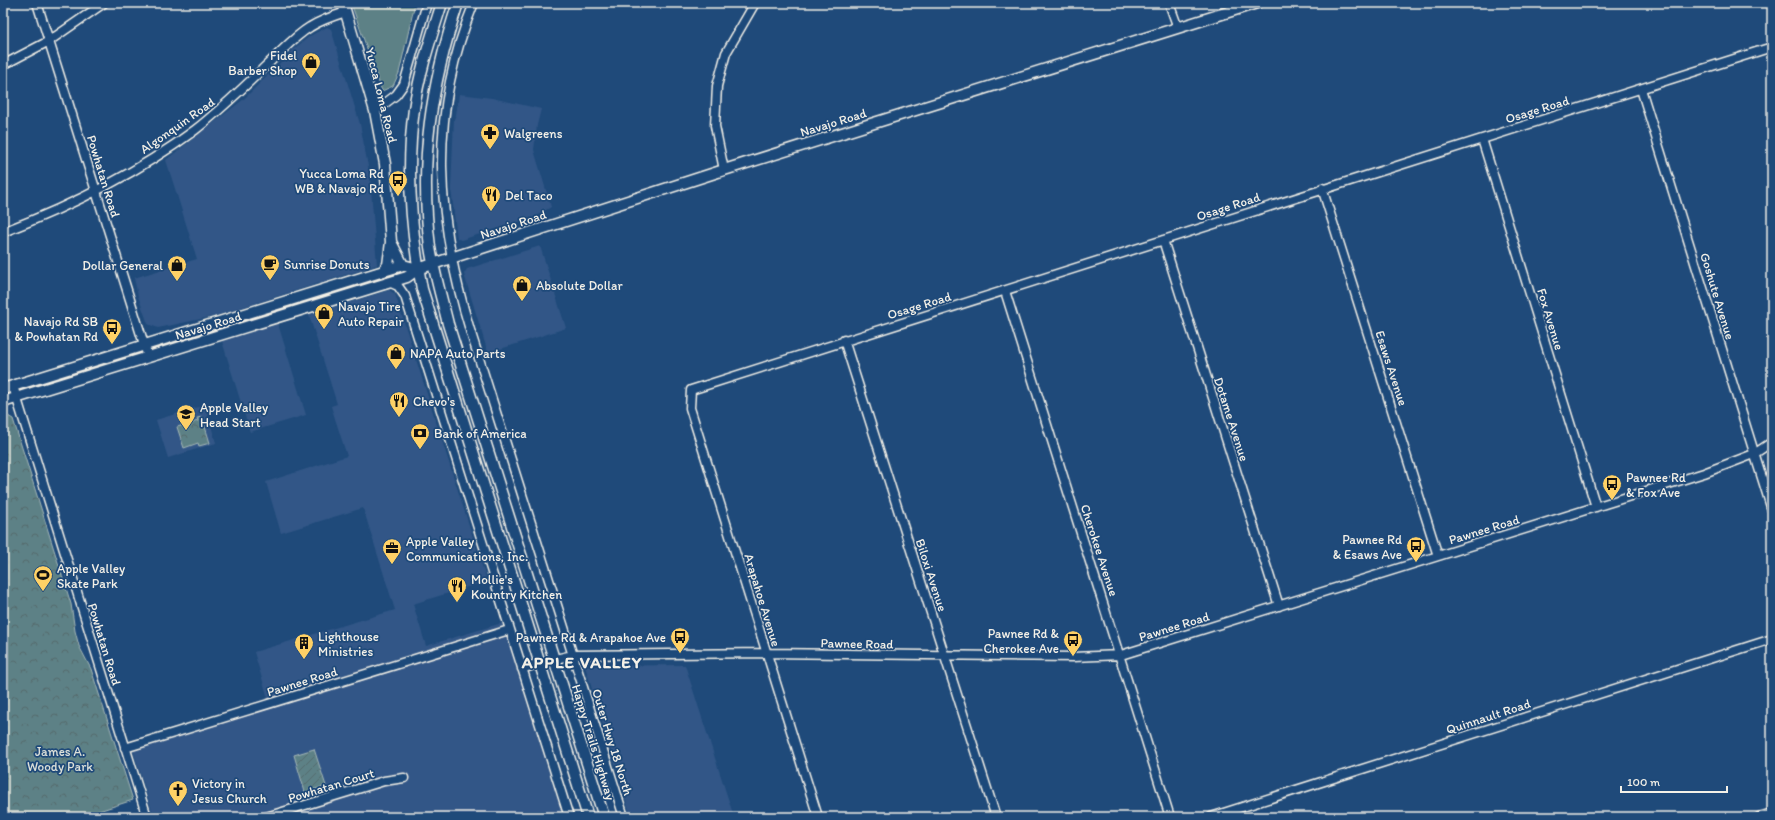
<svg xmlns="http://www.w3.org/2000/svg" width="1775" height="820" viewBox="0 0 1775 820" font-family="Itim,sans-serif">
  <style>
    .built { fill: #325787 }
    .grass { fill: #5d8186; stroke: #a8b9b7 }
    .park { fill: url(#park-crowns); stroke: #a8b9b7 }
    .garden { fill: url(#garden-furrows); stroke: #a8b9b7 }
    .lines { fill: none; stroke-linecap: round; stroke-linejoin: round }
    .minor-casing { stroke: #f4f1e8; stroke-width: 11 }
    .major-casing { stroke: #f4f1e8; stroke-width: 13 }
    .minor { stroke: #1f4a7a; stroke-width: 8 }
    .major { stroke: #1f4a7a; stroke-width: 10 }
    .labels { text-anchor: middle; stroke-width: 3.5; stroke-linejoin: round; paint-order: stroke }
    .poi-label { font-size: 13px; fill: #f4f1e8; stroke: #1f4a7a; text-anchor: start }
    .street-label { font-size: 13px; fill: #f4f1e8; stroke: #1f4a7a }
    .park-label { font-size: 13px; fill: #dde0d9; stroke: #1f4a7a }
    .district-label { font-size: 17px; font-weight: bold; letter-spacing: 1px; fill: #f4f1e8; stroke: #1f4a7a }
  </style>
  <defs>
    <pattern id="park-crowns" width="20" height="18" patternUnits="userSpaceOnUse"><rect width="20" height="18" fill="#5d8186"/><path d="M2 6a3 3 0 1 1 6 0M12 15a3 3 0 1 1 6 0" fill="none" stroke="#556a6c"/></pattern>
    <pattern id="garden-furrows" width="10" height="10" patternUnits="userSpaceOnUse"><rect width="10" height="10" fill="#5d8186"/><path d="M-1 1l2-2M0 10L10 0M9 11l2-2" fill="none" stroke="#556a6c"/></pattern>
  </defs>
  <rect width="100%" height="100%" fill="#1f4a7a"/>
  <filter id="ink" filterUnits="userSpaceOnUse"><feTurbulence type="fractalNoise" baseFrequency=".025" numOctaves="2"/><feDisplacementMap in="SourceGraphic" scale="8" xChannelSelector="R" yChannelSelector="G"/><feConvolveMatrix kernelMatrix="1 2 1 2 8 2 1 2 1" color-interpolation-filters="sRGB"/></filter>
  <g filter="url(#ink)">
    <path class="built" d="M 327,27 L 331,29 L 360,124 L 370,177 L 377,265 L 215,316 L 158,328 L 148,324 L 138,296 L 134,278 L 197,259 L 166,160 L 244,99 L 295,48 L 310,36 Z
      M 459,94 L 492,98 L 541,109 L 537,125 L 534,150 L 551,207 L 534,217 L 461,240 L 457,238 L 451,188 L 454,119 L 456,115 Z
      M 540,246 L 566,328 L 488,353 L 464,274 L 467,269 Z
      M 389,290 L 395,294 L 487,581 L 413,604 L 426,646 L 502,623 L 563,817 L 154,817 L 133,750 L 271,708 L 254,652 L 395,610 L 363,508 L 281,533 L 266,482 L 347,456 L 331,406 L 337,404 L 309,315 Z
      M 278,324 L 306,415 L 250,432 L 222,341 Z
      M 205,405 L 216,443 L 168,458 L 156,420 Z
      M 685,665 L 734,817 L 631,817 L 585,666 Z"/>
    <path class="grass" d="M 351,3 L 415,3 L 399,73 L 393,86 L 382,91 Z"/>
    <path class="park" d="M 3,413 L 13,419 L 71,604 L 75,631 L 79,646 L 91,669 L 133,800 L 80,817 L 3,817 Z
      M 202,417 L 210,443 L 199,446 L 198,443 L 184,448 L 177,427 L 198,421 L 197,418 Z"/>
    <path class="garden" d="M 314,749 L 326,786 L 305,792 L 294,755 Z"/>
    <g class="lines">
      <g class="minor-casing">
        <path id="minor" d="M 37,3 L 148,357
          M 474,3 C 428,114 436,218 470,330 L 624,817
          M 1169,3 L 1178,28
          M 3,65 L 49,41 L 104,3
          M 1641,89 L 1772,510
          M 375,111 L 396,95 L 404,84 L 427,3
          M 1482,139 L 1596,507
          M 724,170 L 715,126 L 717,86 L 726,53 L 755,3
          M 1322,188 L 1438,556
          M 3,232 C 71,206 136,174 195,130 C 222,109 246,85 271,61 C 283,50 295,36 310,27 C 321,20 333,16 346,12
          M 1163,240 L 1279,606
          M 389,282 L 398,286 L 405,296 L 569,817
          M 1005,291 L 1170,817
          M 844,340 L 996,817
          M 13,386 L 147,817
          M 555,659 L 573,655 L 768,653 L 1073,657 L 1121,655 L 1704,473 L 1754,454 L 1772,442
          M 522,669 L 539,663
          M 125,748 L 509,630
          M 266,817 L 384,781 L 404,778
          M 818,817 L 690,408 L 691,390 L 1772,47
          M 1211,817 L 1772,639
          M 1759,817 L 1772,813"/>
      </g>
      <g class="major-casing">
        <path id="major" d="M 343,3 L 375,111 L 385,164 L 391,242 L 388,265 L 383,271
          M 442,3 C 431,38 419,73 414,109 C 406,168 411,231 422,289 L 588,817
          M 458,3 C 431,85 419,161 430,247 C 434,273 442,299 448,324 L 604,817
          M 391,242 L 403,265
          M 3,389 L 403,265 L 418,269
          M 3,402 L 407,277 L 418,269 L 451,258 L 724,170 L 1257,3"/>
      </g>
      <use href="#minor" class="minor"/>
      <use href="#major" class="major"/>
    </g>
  </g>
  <defs>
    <g id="shop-pin" transform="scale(1)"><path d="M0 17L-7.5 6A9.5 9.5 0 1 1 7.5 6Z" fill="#ffd166" stroke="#1f4a7a"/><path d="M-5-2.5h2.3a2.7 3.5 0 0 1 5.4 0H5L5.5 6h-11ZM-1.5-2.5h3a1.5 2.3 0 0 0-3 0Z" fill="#111"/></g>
    <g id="pharmacy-pin" transform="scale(1)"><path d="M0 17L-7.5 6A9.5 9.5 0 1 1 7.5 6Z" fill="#ffd166" stroke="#1f4a7a"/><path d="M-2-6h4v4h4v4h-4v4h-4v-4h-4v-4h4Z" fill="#111"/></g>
    <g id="bus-pin" transform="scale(1)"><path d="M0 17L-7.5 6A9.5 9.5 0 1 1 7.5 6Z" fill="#ffd166" stroke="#1f4a7a"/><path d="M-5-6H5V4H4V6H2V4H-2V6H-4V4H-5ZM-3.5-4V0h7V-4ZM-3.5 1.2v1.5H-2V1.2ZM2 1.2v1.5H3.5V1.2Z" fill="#111"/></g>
    <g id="restaurant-pin" transform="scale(1)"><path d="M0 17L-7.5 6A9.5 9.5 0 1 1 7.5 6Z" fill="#ffd166" stroke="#1f4a7a"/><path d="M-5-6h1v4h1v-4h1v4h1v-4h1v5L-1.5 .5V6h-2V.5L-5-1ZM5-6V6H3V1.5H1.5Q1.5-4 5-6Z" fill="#111"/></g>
    <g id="cafe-pin" transform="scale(1)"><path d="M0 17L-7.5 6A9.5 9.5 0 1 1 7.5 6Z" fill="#ffd166" stroke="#1f4a7a"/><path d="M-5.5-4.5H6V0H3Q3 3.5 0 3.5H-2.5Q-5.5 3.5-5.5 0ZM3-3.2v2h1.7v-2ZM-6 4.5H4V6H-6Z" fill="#111"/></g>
    <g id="school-pin" transform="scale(1)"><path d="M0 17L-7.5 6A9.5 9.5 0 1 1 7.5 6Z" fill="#ffd166" stroke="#1f4a7a"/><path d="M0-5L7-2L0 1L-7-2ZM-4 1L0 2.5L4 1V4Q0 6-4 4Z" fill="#111"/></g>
    <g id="bank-pin" transform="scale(1)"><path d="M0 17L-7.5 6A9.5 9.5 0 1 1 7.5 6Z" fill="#ffd166" stroke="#1f4a7a"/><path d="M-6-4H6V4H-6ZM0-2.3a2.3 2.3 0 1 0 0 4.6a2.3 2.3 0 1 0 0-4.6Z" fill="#111"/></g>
    <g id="office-pin" transform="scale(1)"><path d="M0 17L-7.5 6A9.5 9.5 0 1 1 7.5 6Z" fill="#ffd166" stroke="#1f4a7a"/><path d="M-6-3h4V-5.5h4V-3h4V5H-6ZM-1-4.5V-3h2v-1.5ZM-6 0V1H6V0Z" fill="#111"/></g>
    <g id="stadium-pin" transform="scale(1)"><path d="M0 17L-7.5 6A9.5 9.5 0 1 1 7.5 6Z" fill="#ffd166" stroke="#1f4a7a"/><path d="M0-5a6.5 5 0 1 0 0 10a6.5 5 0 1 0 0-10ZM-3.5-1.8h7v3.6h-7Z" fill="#111"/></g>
    <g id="building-pin" transform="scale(1)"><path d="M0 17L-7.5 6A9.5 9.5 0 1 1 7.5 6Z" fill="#ffd166" stroke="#1f4a7a"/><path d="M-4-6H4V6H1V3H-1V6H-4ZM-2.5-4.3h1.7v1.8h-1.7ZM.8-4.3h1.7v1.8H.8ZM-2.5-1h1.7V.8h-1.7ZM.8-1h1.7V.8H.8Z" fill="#111"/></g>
    <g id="church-pin" transform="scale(1)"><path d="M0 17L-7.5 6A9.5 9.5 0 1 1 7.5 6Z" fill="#ffd166" stroke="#1f4a7a"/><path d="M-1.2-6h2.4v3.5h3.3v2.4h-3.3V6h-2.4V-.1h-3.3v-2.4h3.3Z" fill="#111"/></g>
  </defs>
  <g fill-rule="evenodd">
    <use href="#shop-pin" x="311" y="62"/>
    <use href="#pharmacy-pin" x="490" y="133"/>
    <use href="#bus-pin" x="398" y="180"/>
    <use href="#restaurant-pin" x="491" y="195"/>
    <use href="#cafe-pin" x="270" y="264"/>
    <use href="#shop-pin" x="177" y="265"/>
    <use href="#shop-pin" x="522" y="285"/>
    <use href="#shop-pin" x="324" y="313"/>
    <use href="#bus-pin" x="112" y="328"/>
    <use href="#shop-pin" x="396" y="353"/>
    <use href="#restaurant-pin" x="399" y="401"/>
    <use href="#school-pin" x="186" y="414"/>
    <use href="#bank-pin" x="420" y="433"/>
    <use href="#bus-pin" x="1612" y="484"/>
    <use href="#bus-pin" x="1416" y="546"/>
    <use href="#office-pin" x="392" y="548"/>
    <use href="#stadium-pin" x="43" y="575"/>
    <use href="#restaurant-pin" x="457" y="586"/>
    <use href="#bus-pin" x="680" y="637"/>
    <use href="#bus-pin" x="1073" y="640"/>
    <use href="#building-pin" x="304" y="643"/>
    <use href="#church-pin" x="178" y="790"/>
  </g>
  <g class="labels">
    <g class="poi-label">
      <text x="297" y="60" text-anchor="end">Fidel<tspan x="297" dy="15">Barber Shop</tspan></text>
      <text x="504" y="138">Walgreens</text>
      <text x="384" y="178" text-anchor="end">Yucca Loma Rd<tspan x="384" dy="15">WB &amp; Navajo Rd</tspan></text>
      <text x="505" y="200">Del Taco</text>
      <text x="284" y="269">Sunrise Donuts</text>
      <text x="163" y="270" text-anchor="end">Dollar General</text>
      <text x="536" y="290">Absolute Dollar</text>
      <text x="338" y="311">Navajo Tire<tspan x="338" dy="15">Auto Repair</tspan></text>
      <text x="98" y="326" text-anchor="end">Navajo Rd SB<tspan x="98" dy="15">&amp; Powhatan Rd</tspan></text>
      <text x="410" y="358">NAPA Auto Parts</text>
      <text x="413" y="406">Chevo's</text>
      <text x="200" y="412">Apple Valley<tspan x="200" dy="15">Head Start</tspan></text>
      <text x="434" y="438">Bank of America</text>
      <text x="1626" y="482">Pawnee Rd<tspan x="1626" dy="15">&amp; Fox Ave</tspan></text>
      <text x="1402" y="544" text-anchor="end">Pawnee Rd<tspan x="1402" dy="15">&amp; Esaws Ave</tspan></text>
      <text x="406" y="546">Apple Valley<tspan x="406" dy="15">Communications, Inc.</tspan></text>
      <text x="57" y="573">Apple Valley<tspan x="57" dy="15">Skate Park</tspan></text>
      <text x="471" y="584">Mollie's<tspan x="471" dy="15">Kountry Kitchen</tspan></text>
      <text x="1059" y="638" text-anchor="end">Pawnee Rd &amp;<tspan x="1059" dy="15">Cherokee Ave</tspan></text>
      <text x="318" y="641">Lighthouse<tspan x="318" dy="15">Ministries</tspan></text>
      <text x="666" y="642" text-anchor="end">Pawnee Rd &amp; Arapahoe Ave</text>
      <text x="192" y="788">Victory in<tspan x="192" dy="15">Jesus Church</tspan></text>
    </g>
    <g class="street-label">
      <text transform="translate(382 95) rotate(76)" y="5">Yucca Loma Road</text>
      <text transform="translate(1537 109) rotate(-17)" y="5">Osage Road</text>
      <text transform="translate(833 122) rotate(-17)" y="5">Navajo Road</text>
      <text transform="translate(177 125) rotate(-35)" y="5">Algonquin Road</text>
      <text transform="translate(104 176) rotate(73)" y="5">Powhatan Road</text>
      <text transform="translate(1228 206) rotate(-18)" y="5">Osage Road</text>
      <text transform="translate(513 224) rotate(-18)" y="5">Navajo Road</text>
      <text transform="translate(1718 296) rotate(73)" y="5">Goshute Avenue</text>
      <text transform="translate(919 305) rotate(-17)" y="5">Osage Road</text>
      <text transform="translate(1551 319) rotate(73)" y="5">Fox Avenue</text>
      <text transform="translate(208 325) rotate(-17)" y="5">Navajo Road</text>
      <text transform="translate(1392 368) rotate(72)" y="5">Esaws Avenue</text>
      <text transform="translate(1232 419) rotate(72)" y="5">Dotame Avenue</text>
      <text transform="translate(1484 529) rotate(-17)" y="5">Pawnee Road</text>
      <text transform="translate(1100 550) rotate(72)" y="5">Cherokee Avenue</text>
      <text transform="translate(932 575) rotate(72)" y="5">Biloxi Avenue</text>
      <text transform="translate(763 600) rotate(73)" y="5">Arapahoe Avenue</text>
      <text transform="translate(1174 626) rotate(-17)" y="5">Pawnee Road</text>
      <text transform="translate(857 643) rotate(1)" y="5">Pawnee Road</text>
      <text transform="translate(105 644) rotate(73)" y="5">Powhatan Road</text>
      <text transform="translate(302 681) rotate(-17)" y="5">Pawnee Road</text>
      <text transform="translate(1488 716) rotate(-18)" y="5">Quinnault Road</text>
      <text transform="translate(594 742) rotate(73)" y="5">Happy Trails Highway</text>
      <text transform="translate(613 742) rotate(73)" y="5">Outer Hwy 18 North</text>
      <text transform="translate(331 785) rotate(-17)" y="5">Powhatan Court</text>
    </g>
    <g class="park-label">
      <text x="60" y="756">James A.<tspan x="60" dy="15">Woody Park</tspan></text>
    </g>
    <g class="district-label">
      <text x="582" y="668">APPLE VALLEY</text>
    </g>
  </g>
  <rect width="1775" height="820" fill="none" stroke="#1f4a7a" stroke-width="16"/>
  <rect x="8" y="8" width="1759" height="804" fill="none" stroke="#f4f1e8" stroke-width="1.5" filter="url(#ink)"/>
  <path d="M1621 786v6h106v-6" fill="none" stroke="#f4f1e8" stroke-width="2"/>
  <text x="1627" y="786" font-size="12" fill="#f4f1e8" stroke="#1f4a7a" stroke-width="3" paint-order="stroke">100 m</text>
</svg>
